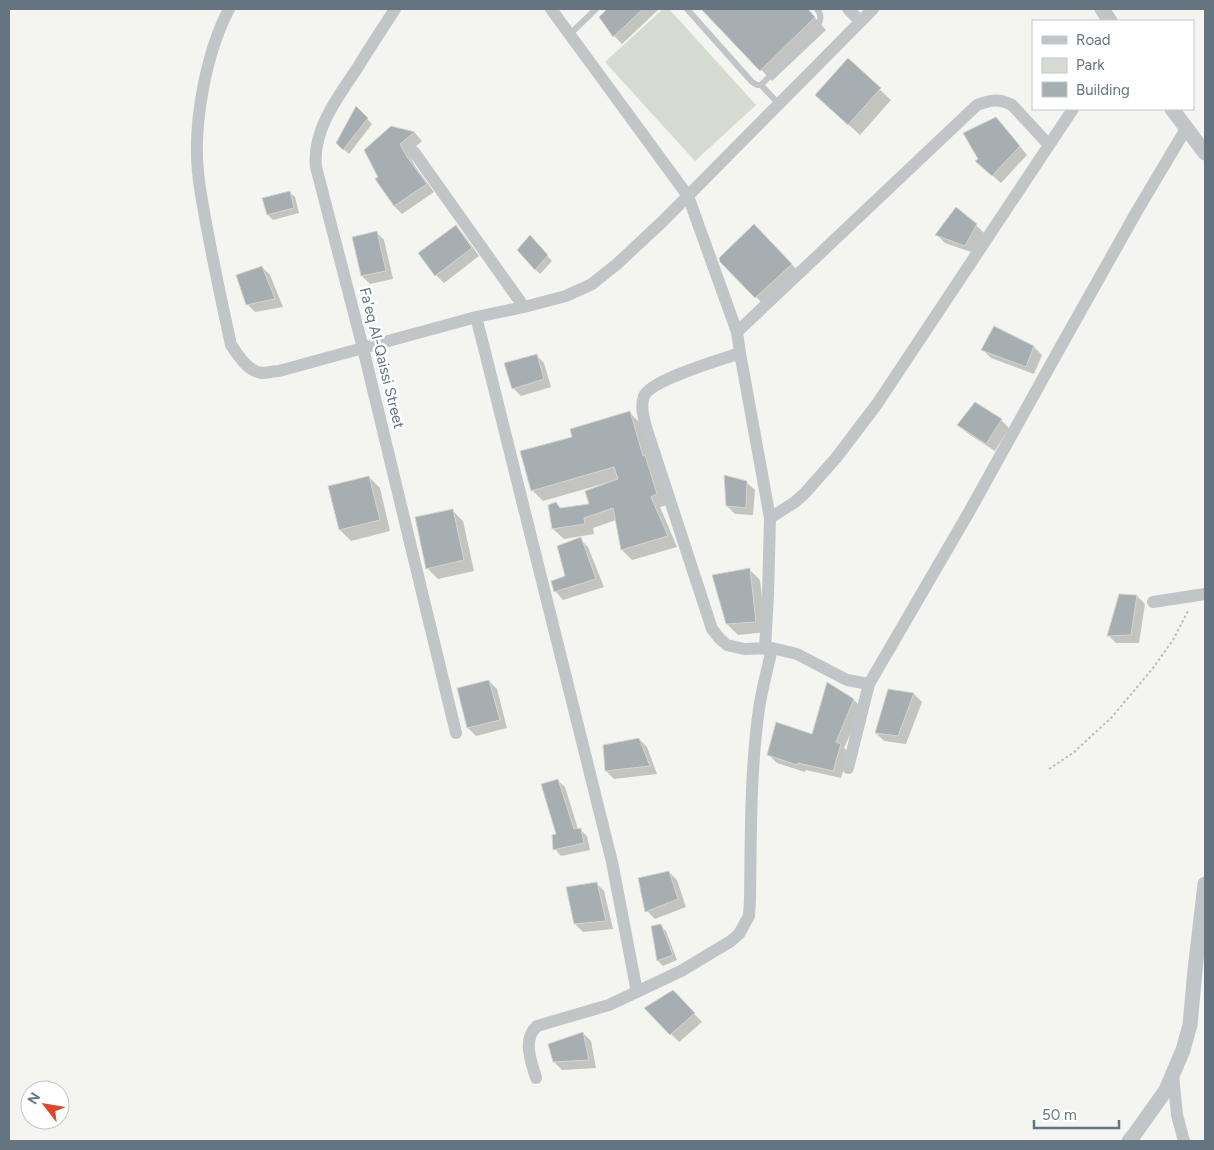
<svg xmlns="http://www.w3.org/2000/svg" width="1214" height="1150" viewBox="0 0 1214 1150" font-family="Figtree,sans-serif">
  <style>
    .green { fill: #d5dbd1 }
    .shadow { fill: #0003 }
    .building { fill: #a6aeb2; stroke: #d5d5d3 }
    .lines { fill: none; stroke-linecap: round; stroke-linejoin: round }
    .path { stroke: #bbbdbf; stroke-width: 2; stroke-dasharray: 2.5 2.5; stroke-linecap: butt }
    .service { stroke: #c2c5c8; stroke-width: 6 }
    .minor { stroke: #c2c5c8; stroke-width: 12 }
    .tertiary { stroke: #c2c5c8; stroke-width: 15 }
    .labels { text-anchor: middle; stroke-width: 5; stroke-linejoin: round; paint-order: stroke }
    .street-label { font-size: 15px; fill: #647580; stroke: #fff }
  </style>
  <rect width="100%" height="100%" fill="#f4f4f0"/>
  <path class="green" d="M 663,9 L 669,9 L 756,105 L 695,161 L 605,62 Z"/>
  <path class="shadow" d="M 609,9 L 657,9 L 658,10 L 622,44 L 614,36 L 601,17 Z
    M 703,9 L 774,9 L 776,11 L 779,9 L 807,9 L 826,30 L 772,81 Z
    M 848,60 L 891,100 L 860,135 L 827,105 Z
    M 357,108 L 372,124 L 349,154 L 337,143 Z
    M 391,127 L 415,133 L 422,141 L 408,153 L 415,166 L 434,192 L 402,214 L 394,206 L 377,180 L 380,177 Z
    M 1004,127 L 1027,155 L 1001,183 L 985,169 L 980,159 Z
    M 289,192 L 295,197 L 299,213 L 273,220 L 268,215 Z
    M 976,225 L 984,233 L 974,253 L 945,243 L 937,235 Z
    M 456,227 L 464,235 L 479,256 L 444,283 L 436,275 Z
    M 376,232 L 384,240 L 393,279 L 370,284 L 362,276 Z
    M 530,237 L 552,261 L 540,274 L 535,269 Z
    M 765,237 L 802,275 L 767,308 L 721,261 Z
    M 262,267 L 270,275 L 283,307 L 255,312 L 247,304 Z
    M 1034,347 L 1042,355 L 1034,374 L 991,358 L 983,350 Z
    M 536,355 L 544,363 L 551,387 L 521,396 L 513,388 Z
    M 976,403 L 1001,420 L 1009,428 L 995,451 L 967,433 L 959,425 Z
    M 630,413 L 640,423 L 667,505 L 660,507 L 677,547 L 632,560 L 622,550 L 616,520 L 593,528 L 594,534 L 564,539 L 553,529 L 556,504 L 562,509 L 591,505 L 606,484 L 606,483 L 543,501 L 532,490 L 574,437 Z
    M 369,477 L 380,488 L 390,531 L 351,541 L 340,530 L 330,487 Z
    M 746,482 L 755,490 L 753,515 L 735,514 L 727,506 Z
    M 452,510 L 463,521 L 474,571 L 438,579 L 427,568 Z
    M 580,539 L 588,547 L 604,587 L 563,600 L 556,592 L 553,582 L 567,576 Z
    M 749,569 L 760,580 L 766,632 L 738,635 L 727,624 Z
    M 1137,596 L 1145,604 L 1139,643 L 1116,643 L 1109,636 Z
    M 489,681 L 497,689 L 507,728 L 476,736 L 468,728 Z
    M 828,684 L 854,700 L 862,708 L 844,748 L 849,753 L 841,778 L 806,770 L 805,772 L 777,763 L 769,755 L 813,736 Z
    M 889,690 L 914,694 L 922,702 L 906,744 L 884,741 L 876,733 Z
    M 639,739 L 647,747 L 657,774 L 614,779 L 606,771 L 604,746 Z
    M 558,781 L 565,787 L 578,829 L 580,829 L 587,836 L 590,850 L 561,856 L 555,849 L 557,835 Z
    M 669,872 L 677,880 L 686,907 L 655,919 L 647,911 Z
    M 596,883 L 604,891 L 613,929 L 583,932 L 575,924 Z
    M 661,926 L 666,931 L 677,960 L 663,966 L 658,961 L 652,927 Z
    M 673,992 L 702,1022 L 679,1042 L 646,1008 Z
    M 583,1033 L 591,1041 L 596,1068 L 562,1070 L 554,1062 Z"/>
  <path class="building" d="M 607,9 L 643,9 L 613,37 L 599,17 Z
    M 701,9 L 808,9 L 815,17 L 760,71 Z
    M 848,58 L 881,88 L 848,125 L 815,95 Z
    M 356,106 L 368,118 L 343,150 L 336,143 Z
    M 996,117 L 1020,146 L 992,176 L 975,161 L 978,159 L 963,133 Z
    M 391,126 L 415,132 L 400,144 L 407,157 L 427,184 L 394,206 L 375,179 L 378,177 L 364,150 Z
    M 290,191 L 294,208 L 267,215 L 262,198 Z
    M 956,207 L 977,224 L 965,246 L 935,235 Z
    M 754,224 L 792,264 L 755,298 L 720,262 L 719,258 Z
    M 456,225 L 472,248 L 435,276 L 418,253 Z
    M 377,231 L 386,271 L 361,276 L 352,237 Z
    M 530,235 L 548,255 L 535,270 L 517,250 Z
    M 262,266 L 275,299 L 246,305 L 236,275 Z
    M 994,326 L 1034,346 L 1026,367 L 981,350 Z
    M 537,354 L 544,379 L 512,389 L 504,363 Z
    M 975,402 L 1002,419 L 986,444 L 957,425 Z
    M 630,411 L 643,456 L 645,455 L 657,494 L 651,497 L 668,536 L 621,550 L 613,508 L 584,518 L 585,524 L 552,529 L 548,505 L 556,502 L 560,508 L 589,504 L 585,491 L 618,479 L 614,467 L 531,491 L 520,451 L 572,437 L 570,429 Z
    M 724,475 L 747,481 L 746,508 L 726,506 Z
    M 369,476 L 380,520 L 339,530 L 328,486 Z
    M 453,509 L 464,560 L 426,569 L 415,517 Z
    M 581,537 L 596,579 L 554,592 L 551,581 L 565,576 L 557,546 Z
    M 750,568 L 756,622 L 726,624 L 712,575 Z
    M 1119,594 L 1137,595 L 1131,635 L 1107,636 Z
    M 489,680 L 500,720 L 467,728 L 457,688 Z
    M 827,682 L 854,699 L 836,742 L 841,744 L 833,771 L 798,763 L 797,765 L 767,755 L 776,722 L 812,734 Z
    M 888,689 L 914,693 L 898,736 L 875,733 Z
    M 639,738 L 650,766 L 605,771 L 603,745 Z
    M 558,779 L 574,829 L 581,828 L 584,843 L 553,850 L 552,835 L 556,834 L 541,784 Z
    M 669,871 L 678,899 L 645,912 L 638,878 Z
    M 597,882 L 606,921 L 574,924 L 566,887 Z
    M 661,924 L 673,955 L 657,961 L 651,926 Z
    M 673,990 L 695,1013 L 670,1035 L 644,1008 Z
    M 583,1032 L 589,1060 L 553,1062 L 548,1044 Z"/>
  <g class="lines">
    <path class="path" d="M 1049,769 L 1073,753 L 1112,717 L 1153,668 L 1173,640 L 1189,609"/>
    <path class="service" d="M 687,9 L 752,82 L 757,85 L 761,85 L 817,27 C 821,20 822,15 817,9
      M 570,34 L 596,9
      M 761,85 L 779,104"/>
    <path class="minor" d="M 229,9 C 206,53 193,123 198,172 C 199,184 201,195 203,206 C 211,253 221,299 231,345 C 239,356 247,371 262,373 C 267,373 274,371 279,371 L 476,317 L 524,307 L 566,296 L 592,284 L 617,264 L 663,221 L 873,9
      M 395,9 C 383,28 370,47 358,67 C 338,97 312,130 316,167 L 363,348 L 456,733
      M 551,9 L 688,196 L 737,332 L 740,353 L 770,518 L 768,595 L 765,649
      M 848,9 L 860,21
      M 414,152 L 524,307
      M 476,317 L 485,352 L 612,862 L 637,992
      M 737,332 L 977,105 C 990,100 999,98 1012,105 L 1049,145
      M 740,353 C 721,360 652,379 644,396 C 640,407 644,419 647,430 L 712,629 L 720,639 L 727,645 L 744,649 L 772,648 L 797,654 L 847,680 L 869,684
      M 770,518 L 795,502 L 805,493 L 836,458 L 877,404 L 1073,109
      M 1153,602 L 1205,594
      M 848,768 L 869,684 L 969,512 L 1056,355 L 1137,211 L 1187,127
      M 1173,1075 L 1177,1115 L 1184,1141
      M 536,1078 C 531,1060 522,1040 537,1026 L 609,1005 L 681,971 L 731,941 L 739,934 L 749,916 L 750,900 C 751,836 750,772 759,709 C 762,688 768,668 772,648"/>
    <path class="tertiary" d="M 1102,9 L 1110,21
      M 1172,109 L 1205,153
      M 1129,1141 L 1134,1135 L 1166,1090 L 1183,1050 L 1190,1025 L 1195,970 L 1205,884"/>
  </g>
  <g class="labels">
    <g class="street-label">
      <text transform="translate(382 358) rotate(76)" y="5">Fa'eq Al-Qaissi Street</text>
    </g>
  </g>
  <rect width="1214" height="1150" fill="none" stroke="#647580" stroke-width="20"/>
  <rect x="1032" y="20" width="162" height="90" fill="#ffffff" stroke="#c1c8cc"/>
  <rect x="1042" y="36" width="25" height="8" fill="#c2c5c8" stroke="#c1c8cc"/>
  <text x="1076" y="45" font-size="15" fill="#647580">Road</text>
  <rect x="1042" y="58" width="25" height="15" fill="#d5dbd1" stroke="#c1c8cc"/>
  <text x="1076" y="70" font-size="15" fill="#647580">Park</text>
  <rect x="1042" y="82" width="25" height="15" fill="#a6aeb2" stroke="#c1c8cc"/>
  <text x="1076" y="95" font-size="15" fill="#647580">Building</text>
  <g transform="translate(45 1105) rotate(301)"><circle r="24" fill="#ffffff" stroke="#c1c8cc"/>
  <path d="M0-4L9 19L0 12L-9 19Z" fill="#dd4827"/>
  <text y="-8" font-size="14" font-weight="bold" text-anchor="middle" fill="#647580">N</text>
  </g>
  <path d="M1034 1120v8h85v-8" fill="none" stroke="#647580" stroke-width="2.5"/>
  <text x="1042" y="1120" font-size="15" fill="#647580" stroke="#ffffff" stroke-width="4" paint-order="stroke">50 m</text>
</svg>
